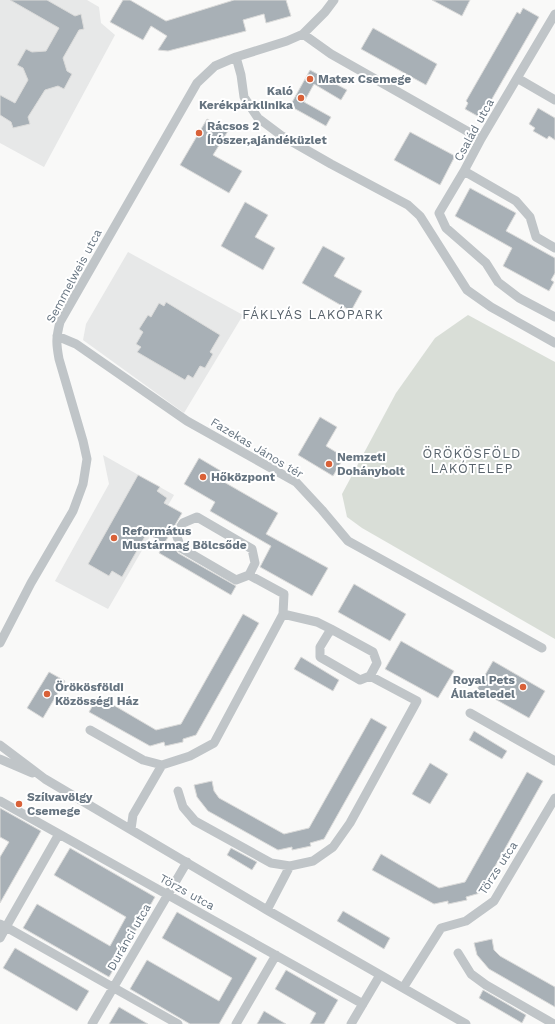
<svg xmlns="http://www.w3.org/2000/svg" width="555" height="1024" viewBox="0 0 555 1024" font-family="'Work Sans',sans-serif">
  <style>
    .built { fill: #e7e8e8 }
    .green { fill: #d9ded7 }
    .building { fill: #a8b0b6; stroke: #dbdbda }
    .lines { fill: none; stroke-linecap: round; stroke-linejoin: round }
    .street { stroke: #c0c5c8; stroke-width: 9 }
    .poi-dot { fill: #d96138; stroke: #fff; stroke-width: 1.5 }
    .labels { text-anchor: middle; stroke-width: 4; stroke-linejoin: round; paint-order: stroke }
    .poi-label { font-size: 12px; font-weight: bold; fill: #667480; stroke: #fff; text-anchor: start }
    .street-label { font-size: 12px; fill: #667480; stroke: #fff }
    .neighbourhood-label { font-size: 13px; letter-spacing: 1px; fill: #58636c; stroke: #fff }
  </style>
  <rect width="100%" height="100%" fill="#f9f9f8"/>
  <path class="built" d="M 0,0 L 87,0 L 99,7 L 101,23 L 115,35 L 44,167 L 0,143 Z
    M 128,252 L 243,315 L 184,413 L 83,340 L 86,324 Z
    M 103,455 L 174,495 L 108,609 L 55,581 L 109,484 Z"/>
  <path class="green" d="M 468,315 L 555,362 L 555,639 L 362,528 L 347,517 L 342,494 L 396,393 L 435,338 Z"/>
  <path class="building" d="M 10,0 L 47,0 L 75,16 L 81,14 L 84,29 L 79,30 L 63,58 L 67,71 L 72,74 L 64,89 L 58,86 L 45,90 L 28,117 L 30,124 L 13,128 L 11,122 L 0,115 L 0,95 L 15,103 L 28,80 L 23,68 L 17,65 L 26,49 L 32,52 L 46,51 L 59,28 Z
    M 123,0 L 130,0 L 166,21 L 234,0 L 286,0 L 291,16 L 266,23 L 264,14 L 243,20 L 246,31 L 168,51 L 158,50 L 167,36 L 151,26 L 143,40 L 110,22 Z
    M 432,0 L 470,0 L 462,16 Z
    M 523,8 L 539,17 L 481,118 L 465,109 L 468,103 L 466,101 L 517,12 L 520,14 Z
    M 373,28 L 437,64 L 426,85 L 361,49 Z
    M 310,70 L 347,90 L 341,100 L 314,84 L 304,102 L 331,117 L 326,126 L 290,106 Z
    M 538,108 L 555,118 L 555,140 L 549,136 L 547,139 L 533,131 L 535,128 L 529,124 Z
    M 207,119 L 228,131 L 213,155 L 242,171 L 229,193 L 180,165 Z
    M 410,132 L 455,156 L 440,185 L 394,160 Z
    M 470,188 L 516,213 L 506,231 L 555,258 L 555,273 L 551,280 L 554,282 L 549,291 L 503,266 L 512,248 L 455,216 Z
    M 245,202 L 268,215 L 255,237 L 275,248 L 263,270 L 221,246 Z
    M 323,246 L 345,258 L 334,276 L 362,291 L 351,311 L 302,283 Z
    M 166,302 L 220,335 L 210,352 L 213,354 L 205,368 L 200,366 L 193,378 L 188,375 L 185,380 L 137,352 L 141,347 L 136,344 L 143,332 L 139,329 L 148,315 L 151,317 L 159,303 L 164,306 Z
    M 320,417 L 337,427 L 326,446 L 344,457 L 333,476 L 298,455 Z
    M 199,458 L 221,471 L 217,478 L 278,513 L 266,534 L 328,568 L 312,596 L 260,567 L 271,546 L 210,511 L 215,502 L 184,484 Z
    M 138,475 L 160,487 L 157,491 L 167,498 L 164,503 L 182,513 L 164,544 L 147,533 L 122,577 L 112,571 L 109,576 L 88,564 Z
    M 164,544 L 176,550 L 178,553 L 236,586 L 231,595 L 159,553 Z
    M 354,584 L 406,614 L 390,641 L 338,612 Z
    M 243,614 L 259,623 L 196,735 L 183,739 L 183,742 L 165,746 L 164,742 L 150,746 L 89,712 L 98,696 L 156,730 L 181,724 Z
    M 401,641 L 454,671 L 438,698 L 385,669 Z
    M 301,657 L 339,680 L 333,691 L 294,669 Z
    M 493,661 L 545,691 L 529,718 L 477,689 Z
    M 49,672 L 65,681 L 43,718 L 27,708 Z
    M 371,718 L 387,727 L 324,839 L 310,843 L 311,846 L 292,850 L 292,847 L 278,850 L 208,811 L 197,797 L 194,785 L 212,781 L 214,791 L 219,798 L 284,834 L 309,828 Z
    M 474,731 L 507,751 L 502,759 L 469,740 Z
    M 430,763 L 448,774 L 430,804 L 412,794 Z
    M 527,772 L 543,781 L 480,893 L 466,897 L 467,900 L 448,904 L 448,901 L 434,904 L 372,870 L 381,854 L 439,888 L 465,882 Z
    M 0,808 L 41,831 L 0,903 L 0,857 L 9,842 L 0,837 Z
    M 70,848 L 155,897 L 109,977 L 23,928 L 37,904 L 110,946 L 126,917 L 54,875 Z
    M 231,848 L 257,862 L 252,870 L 227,855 Z
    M 343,911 L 390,938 L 384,949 L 337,921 Z
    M 177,912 L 257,958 L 219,1024 L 190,1024 L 130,989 L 147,960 L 219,1001 L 232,978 L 162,938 Z
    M 492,939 L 494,950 L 500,956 L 555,987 L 555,1007 L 489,969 L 477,955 L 474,943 Z
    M 15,948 L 89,991 L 77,1011 L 3,968 Z
    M 286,970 L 338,1000 L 324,1024 L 310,1024 L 316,1013 L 275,989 Z
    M 483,990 L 526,1015 L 522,1023 L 479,998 Z
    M 119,1007 L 148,1024 L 109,1024 Z
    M 264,1011 L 286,1024 L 257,1024 Z"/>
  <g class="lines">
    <path class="street" d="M 555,14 L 481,139 L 464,171 L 439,213 L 446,228 L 486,263 L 498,282 L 519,298 L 555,317
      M 303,34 L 331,54 L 481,139
      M 236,57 L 241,75 L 244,97 L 258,118 L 282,136 L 331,164 L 408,205 L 420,216 L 467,290 L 491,307 L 555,343
      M 517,78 L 555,100
      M 464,171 L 516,201 L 530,217 L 536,237 L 555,248
      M 57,336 L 76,344 L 187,421 L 296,482 L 322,510 L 348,541 L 542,648
      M 249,575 L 236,580 L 181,548 L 176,534 L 183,523 L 197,517 L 252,549 L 255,563 L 249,575 L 284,594 L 283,614 L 317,622 L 331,629 L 373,652 L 377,663 L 370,676 L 360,680 L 320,657 L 320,647 L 331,629
      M 0,643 L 31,583 L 73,511 L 83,484 L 87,459 L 83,441 L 59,359 C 56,343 56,338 60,322 L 197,83 L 215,66 L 236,57 L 287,41 L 303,34 L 325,12 L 334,0
      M 470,713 L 555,761
      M 90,730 L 143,760 L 162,765 L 190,756 L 214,743 L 283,614
      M 0,745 L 45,779 L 267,910 L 466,1024
      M 0,759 L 32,773
      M 178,791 L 183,807 L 195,821 L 271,863 L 290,866 L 313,861 L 333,847 L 350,823 L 417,701 L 370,676
      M 0,801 L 363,1004
      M 131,829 L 133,815 L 162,765
      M 59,834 L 6,927 L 178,1024
      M 267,910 L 290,866
      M 0,924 L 6,927 L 0,938
      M 458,953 L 471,974 L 486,985 L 554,1024
      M 403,988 L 441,928 L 466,921 L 494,901 L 555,798
      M 92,1024 L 187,862
      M 236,1024 L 276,955
      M 351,1024 L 380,975"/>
  </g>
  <g class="poi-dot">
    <circle cx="310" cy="79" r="4"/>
    <circle cx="301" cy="98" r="4"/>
    <circle cx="199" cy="133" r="4"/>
    <circle cx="329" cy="464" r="4"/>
    <circle cx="203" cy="477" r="4"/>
    <circle cx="114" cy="538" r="4"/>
    <circle cx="523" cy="687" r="4"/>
    <circle cx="47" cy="694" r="4"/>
    <circle cx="19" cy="804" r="4"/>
  </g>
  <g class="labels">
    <g class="poi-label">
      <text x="318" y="83">Matex Csemege</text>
      <text x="293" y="95" text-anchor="end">Kaló<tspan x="293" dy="14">Kerékpárklinika</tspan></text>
      <text x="207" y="130">Rácsos 2<tspan x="207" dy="14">Írószer,ajándéküzlet</tspan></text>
      <text x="337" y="461">Nemzeti<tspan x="337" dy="14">Dohánybolt</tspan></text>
      <text x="211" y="481">Hőközpont</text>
      <text x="122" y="535">Református<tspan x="122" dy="14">Mustármag Bölcsőde</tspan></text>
      <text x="515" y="684" text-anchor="end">Royal Pets<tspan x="515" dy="14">Állateledel</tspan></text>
      <text x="55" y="691">Örökösföldi<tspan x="55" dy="14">Közösségi Ház</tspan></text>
      <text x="27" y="801">Szílvavölgy<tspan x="27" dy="14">Csemege</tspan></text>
    </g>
    <g class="street-label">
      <text transform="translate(474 130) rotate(-61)" y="4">Család utca</text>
      <text transform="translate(74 276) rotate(-62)" y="4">Semmelweis utca</text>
      <text transform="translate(257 448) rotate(31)" y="4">Fazekas János tér</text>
      <text transform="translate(498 868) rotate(-57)" y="4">Törzs utca</text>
      <text transform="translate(187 892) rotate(29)" y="4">Törzs utca</text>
      <text transform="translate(129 937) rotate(-60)" y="4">Duránci utca</text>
    </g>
    <g class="neighbourhood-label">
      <text x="313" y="319">FÁKLYÁS LAKÓPARK</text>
      <text x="472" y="458">ÖRÖKÖSFÖLD<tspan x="472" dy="15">LAKÓTELEP</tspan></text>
    </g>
  </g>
</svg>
